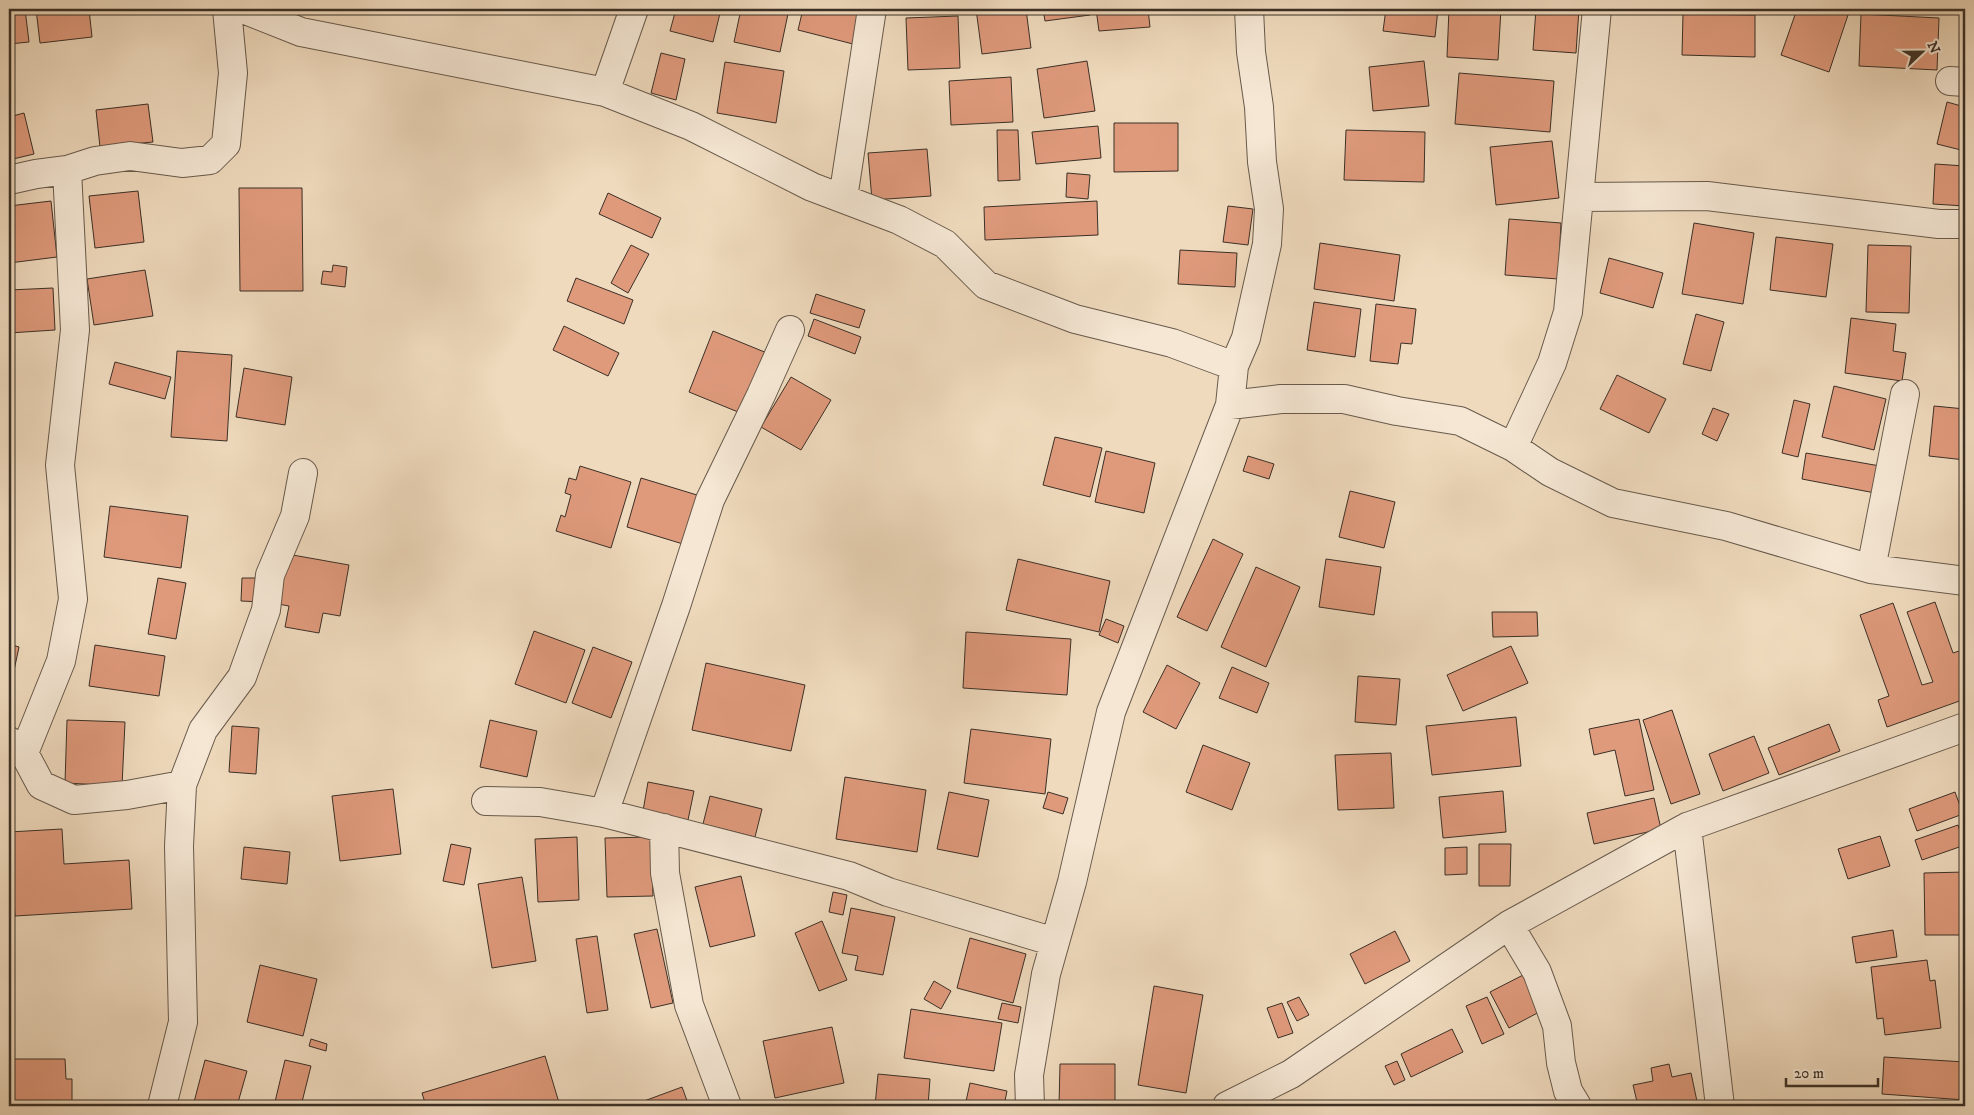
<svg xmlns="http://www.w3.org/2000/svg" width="1974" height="1115" viewBox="0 0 1974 1115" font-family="'IM FELL DW Pica',serif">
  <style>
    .building { fill: #df9a7c; stroke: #3b3027 }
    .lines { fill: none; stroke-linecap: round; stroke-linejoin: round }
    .minor-casing { stroke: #685a4c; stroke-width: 30 }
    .minor { stroke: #f5e7d4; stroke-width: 28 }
  </style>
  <rect width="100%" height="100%" fill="#efdabd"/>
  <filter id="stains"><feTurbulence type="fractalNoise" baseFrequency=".004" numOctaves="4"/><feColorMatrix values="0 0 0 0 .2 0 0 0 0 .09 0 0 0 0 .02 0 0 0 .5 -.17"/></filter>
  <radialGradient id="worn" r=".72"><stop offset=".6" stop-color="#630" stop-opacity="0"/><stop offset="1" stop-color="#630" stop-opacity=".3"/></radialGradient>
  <path class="building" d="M 9,9 L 25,9 L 29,42 L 9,44 Z
    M 36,9 L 89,9 L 92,37 L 40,43 Z
    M 676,9 L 721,9 L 713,42 L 670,31 Z
    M 741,9 L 789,9 L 780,52 L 734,42 Z
    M 803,9 L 861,9 L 853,44 L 798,30 Z
    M 976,9 L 1026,9 L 1031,48 L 982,54 Z
    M 1043,9 L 1089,9 L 1090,15 L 1045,21 Z
    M 1096,9 L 1148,9 L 1150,27 L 1099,31 Z
    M 1386,9 L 1438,9 L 1435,37 L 1383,31 Z
    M 1449,9 L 1501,9 L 1498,60 L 1447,57 Z
    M 1536,9 L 1579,9 L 1576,53 L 1533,50 Z
    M 1797,9 L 1850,9 L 1829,72 L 1781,55 Z
    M 1683,14 L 1755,15 L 1755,57 L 1682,55 Z
    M 1861,14 L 1939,18 L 1937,70 L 1859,66 Z
    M 958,16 L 960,68 L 908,70 L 906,18 Z
    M 661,53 L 685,59 L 676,100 L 651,93 Z
    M 1087,61 L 1095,111 L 1044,118 L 1037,69 Z
    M 1424,61 L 1429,106 L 1373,111 L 1369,67 Z
    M 725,62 L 784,71 L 776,123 L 717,113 Z
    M 1459,73 L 1554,81 L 1550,132 L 1455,124 Z
    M 1011,77 L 1013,122 L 951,125 L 949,81 Z
    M 1947,102 L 1965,107 L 1965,151 L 1937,144 Z
    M 148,104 L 153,142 L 100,147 L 96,110 Z
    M 24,113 L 34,154 L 9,160 L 9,117 Z
    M 1114,123 L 1178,123 L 1178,171 L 1114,172 Z
    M 1098,126 L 1101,158 L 1036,164 L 1032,132 Z
    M 997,130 L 1018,130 L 1020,180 L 998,181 Z
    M 1346,130 L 1425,132 L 1424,182 L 1344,180 Z
    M 1552,141 L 1559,198 L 1496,205 L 1490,147 Z
    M 927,149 L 931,196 L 872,200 L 868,153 Z
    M 1935,164 L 1965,166 L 1965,206 L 1933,204 Z
    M 1067,173 L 1090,175 L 1088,199 L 1066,197 Z
    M 239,188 L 302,188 L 303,291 L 240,291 Z
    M 138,191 L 144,242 L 95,248 L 89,196 Z
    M 608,193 L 661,218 L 652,238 L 599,214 Z
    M 51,201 L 57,257 L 9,263 L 9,206 Z
    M 1097,201 L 1098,235 L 985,240 L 984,207 Z
    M 1228,206 L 1253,209 L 1248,245 L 1223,242 Z
    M 1509,219 L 1561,223 L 1558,279 L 1505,275 Z
    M 1694,223 L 1754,233 L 1743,304 L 1682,294 Z
    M 1776,237 L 1833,244 L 1826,297 L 1770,290 Z
    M 1320,243 L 1400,255 L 1394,301 L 1314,289 Z
    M 631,245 L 649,254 L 628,293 L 611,283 Z
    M 1868,245 L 1911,246 L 1909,313 L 1866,312 Z
    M 1180,250 L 1237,253 L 1235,287 L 1178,284 Z
    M 1609,258 L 1663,273 L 1653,308 L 1600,293 Z
    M 333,265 L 347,267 L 345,287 L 321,284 L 323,271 L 332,272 Z
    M 145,270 L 153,316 L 94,325 L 87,279 Z
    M 576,278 L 633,300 L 624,324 L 567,301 Z
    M 53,288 L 55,330 L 9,333 L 9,290 Z
    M 816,294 L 865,310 L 859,328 L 810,313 Z
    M 1314,302 L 1361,309 L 1355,357 L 1307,350 Z
    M 1376,304 L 1416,309 L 1412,344 L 1401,343 L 1398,364 L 1370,361 Z
    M 1696,314 L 1724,322 L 1711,371 L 1683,364 Z
    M 1851,318 L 1896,324 L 1893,351 L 1906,353 L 1902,381 L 1845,373 Z
    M 814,319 L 861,337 L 855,354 L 808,336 Z
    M 564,326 L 619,353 L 608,376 L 553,350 Z
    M 713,331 L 767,353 L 743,414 L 689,392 Z
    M 177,351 L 232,355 L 227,441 L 171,437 Z
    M 115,362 L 171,377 L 165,399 L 109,384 Z
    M 244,368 L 292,377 L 285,425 L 236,417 Z
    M 1617,375 L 1666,399 L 1649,433 L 1600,409 Z
    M 791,377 L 831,400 L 801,450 L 761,427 Z
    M 1834,386 L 1886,399 L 1874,450 L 1822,437 Z
    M 1794,400 L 1810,404 L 1798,457 L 1782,453 Z
    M 1934,406 L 1965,409 L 1965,460 L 1929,456 Z
    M 1713,408 L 1729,414 L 1717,441 L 1702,434 Z
    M 1055,437 L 1102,448 L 1090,497 L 1043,485 Z
    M 1106,451 L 1155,463 L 1144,513 L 1095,502 Z
    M 1806,453 L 1880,466 L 1875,493 L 1802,479 Z
    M 1248,456 L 1274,464 L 1269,479 L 1243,471 Z
    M 580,466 L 631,482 L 611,548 L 556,531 L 561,515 L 565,517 L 571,495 L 565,493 L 569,478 L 576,480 Z
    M 641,478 L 697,495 L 683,544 L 627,527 Z
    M 1350,491 L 1395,502 L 1384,548 L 1339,537 Z
    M 110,506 L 188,516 L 181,568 L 104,557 Z
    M 1213,539 L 1243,554 L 1207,631 L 1177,617 Z
    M 287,554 L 349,565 L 340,616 L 323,613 L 319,633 L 285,627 L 289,606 L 278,604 Z
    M 1018,559 L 1110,581 L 1099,632 L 1006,610 Z
    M 1326,559 L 1381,567 L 1374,615 L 1319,607 Z
    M 1256,567 L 1300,587 L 1266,667 L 1221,647 Z
    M 158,578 L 186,583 L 176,639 L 148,634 Z
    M 242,578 L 263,578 L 262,602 L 241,601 Z
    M 1935,602 L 1953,653 L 1965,649 L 1965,699 L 1887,727 L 1878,700 L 1889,696 L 1860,615 L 1893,603 L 1922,685 L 1933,682 L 1907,612 Z
    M 1492,612 L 1537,612 L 1538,636 L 1493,637 Z
    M 1106,619 L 1124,626 L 1118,643 L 1099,635 Z
    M 534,631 L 585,650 L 566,703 L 515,684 Z
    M 966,632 L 1071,639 L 1067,695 L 963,688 Z
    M 9,644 L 19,647 L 9,694 Z
    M 95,645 L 165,656 L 159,696 L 89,686 Z
    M 1511,646 L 1528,683 L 1463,711 L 1447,675 Z
    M 593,647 L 632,662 L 611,718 L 572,703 Z
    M 706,663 L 805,685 L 791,751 L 692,730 Z
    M 1167,665 L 1200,683 L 1176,729 L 1143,712 Z
    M 1232,667 L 1269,683 L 1257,713 L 1219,698 Z
    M 1358,676 L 1400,679 L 1396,725 L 1355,722 Z
    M 1672,710 L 1700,794 L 1671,804 L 1643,720 Z
    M 1516,717 L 1521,766 L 1432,775 L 1426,726 Z
    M 1639,719 L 1654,790 L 1625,796 L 1615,750 L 1594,755 L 1589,729 Z
    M 67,720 L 125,722 L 122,786 L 65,783 Z
    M 490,720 L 537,731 L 527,777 L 480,767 Z
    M 1829,724 L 1840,751 L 1779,775 L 1768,748 Z
    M 232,726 L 259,728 L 256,774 L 229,772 Z
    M 971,729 L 1051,739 L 1045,794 L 964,783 Z
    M 1754,736 L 1769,773 L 1723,791 L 1709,754 Z
    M 1203,745 L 1250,763 L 1232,810 L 1186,792 Z
    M 1391,753 L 1394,808 L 1338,810 L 1335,755 Z
    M 845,777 L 926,790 L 917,852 L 836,839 Z
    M 648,782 L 694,791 L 688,820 L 643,811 Z
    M 393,789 L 401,854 L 340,861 L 332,796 Z
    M 1503,791 L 1506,832 L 1443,838 L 1439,797 Z
    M 949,792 L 989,800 L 978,857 L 937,849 Z
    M 1048,792 L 1068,798 L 1063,814 L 1043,808 Z
    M 1955,792 L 1963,814 L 1917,831 L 1909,809 Z
    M 710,796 L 762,809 L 755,837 L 703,824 Z
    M 1654,798 L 1661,829 L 1594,844 L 1587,813 Z
    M 1958,825 L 1965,845 L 1922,860 L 1915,840 Z
    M 62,829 L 64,864 L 129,860 L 132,909 L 15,916 L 9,832 Z
    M 1880,836 L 1890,866 L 1848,879 L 1838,849 Z
    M 577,837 L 579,900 L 538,902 L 535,839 Z
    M 651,837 L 653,896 L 607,897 L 605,838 Z
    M 451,844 L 471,848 L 464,885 L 443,881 Z
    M 1479,844 L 1511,844 L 1510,886 L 1479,886 Z
    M 244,847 L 290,852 L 287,884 L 241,879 Z
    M 1467,847 L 1467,874 L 1445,875 L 1445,848 Z
    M 1965,872 L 1965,935 L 1925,935 L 1924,873 Z
    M 741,876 L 755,936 L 710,947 L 695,887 Z
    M 522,877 L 536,961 L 492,968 L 478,884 Z
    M 833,892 L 847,895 L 843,915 L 829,912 Z
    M 851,908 L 895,917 L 883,975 L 855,970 L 858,956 L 842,953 Z
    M 822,921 L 847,980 L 819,991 L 795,933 Z
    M 657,929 L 673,1003 L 651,1008 L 634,934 Z
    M 1893,930 L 1897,957 L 1856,963 L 1852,937 Z
    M 1395,931 L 1410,961 L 1365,984 L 1350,954 Z
    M 597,936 L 608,1010 L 587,1013 L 576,939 Z
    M 970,938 L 1026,954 L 1013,1003 L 957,988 Z
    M 1927,960 L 1930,981 L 1935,980 L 1941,1028 L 1885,1035 L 1883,1018 L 1877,1019 L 1871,967 Z
    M 260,965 L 317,979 L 303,1036 L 247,1022 Z
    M 1527,973 L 1545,1009 L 1509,1028 L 1490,992 Z
    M 934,981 L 951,991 L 941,1009 L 924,999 Z
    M 1154,986 L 1203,995 L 1186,1093 L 1138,1085 Z
    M 1299,997 L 1309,1015 L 1297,1021 L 1287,1002 Z
    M 1487,997 L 1504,1034 L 1482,1044 L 1466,1006 Z
    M 1002,1003 L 1021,1007 L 1018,1023 L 998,1019 Z
    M 1282,1003 L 1293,1033 L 1278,1038 L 1267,1008 Z
    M 911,1009 L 1002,1023 L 994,1071 L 904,1058 Z
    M 832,1027 L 844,1083 L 775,1098 L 763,1041 Z
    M 1452,1029 L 1463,1052 L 1411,1077 L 1401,1054 Z
    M 311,1039 L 327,1044 L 326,1051 L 309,1046 Z
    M 545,1056 L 560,1106 L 426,1106 L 422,1093 Z
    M 1884,1057 L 1965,1062 L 1965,1100 L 1882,1094 Z
    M 13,1059 L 65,1059 L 66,1079 L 72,1079 L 72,1104 L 66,1104 L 66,1106 L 13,1106 Z
    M 205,1060 L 247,1071 L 237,1106 L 193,1106 Z
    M 285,1060 L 311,1066 L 301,1106 L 274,1106 Z
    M 1397,1061 L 1405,1080 L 1394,1085 L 1385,1066 Z
    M 1060,1064 L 1115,1064 L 1115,1106 L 1059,1106 Z
    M 1669,1064 L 1672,1077 L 1691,1073 L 1698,1106 L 1638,1106 L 1633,1085 L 1653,1081 L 1651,1068 Z
    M 878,1074 L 930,1079 L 928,1106 L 875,1106 Z
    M 970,1083 L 1007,1091 L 1004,1106 L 965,1106 Z
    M 682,1087 L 689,1106 L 637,1106 L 636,1104 Z"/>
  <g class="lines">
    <g class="minor-casing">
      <path id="minor" d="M 243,9 L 301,32 L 605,92 L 691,126 L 812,187 L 899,220 L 945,244 L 986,285 L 1075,319 L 1172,343 L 1234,366
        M 1950,81 L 1965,82
        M 605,92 L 634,9
        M 9,180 L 36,174 L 67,170
        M 1579,197 L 1707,196 L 1939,224 L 1965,224
        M 843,198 L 872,9
        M 1230,405 L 1281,399 L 1344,399 L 1397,411 L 1460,421 L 1513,447 L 1552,363 L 1568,312 L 1597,9
        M 1513,447 L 1550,472 L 1613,503 L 1726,526 L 1871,569 L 1965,581
        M 1871,569 L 1905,394
        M 9,741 L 24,753 L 41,785 L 74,800 L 127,795 L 182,785
        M 24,753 L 61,661 L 73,599 L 60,465 L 75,330 L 67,170 L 95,161 L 130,156 L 182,163 L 210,160 L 226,144 L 233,73 L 227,9
        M 486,801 L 540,802 L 604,813 L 849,876 L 888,892 L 1055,942
        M 604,813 L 676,606 L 710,500 L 761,395 L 790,330
        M 1687,827 L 1720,1106
        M 664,828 L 665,873 L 689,1005 L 727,1106
        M 1509,925 L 1537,972 L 1557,1026 L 1561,1063 L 1568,1091 L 1577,1106
        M 162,1106 L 183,1022 L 179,846 L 182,785 L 203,730 L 242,677 L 266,610 L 270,575 L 295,516 L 303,473
        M 1030,1106 L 1029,1075 L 1046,974 L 1072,882 L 1111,712 L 1230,405 L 1234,366 L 1246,338 L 1267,244 L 1269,209 L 1262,162 L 1259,107 L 1251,52 L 1249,9
        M 1227,1106 L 1291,1074 L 1509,925 L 1687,827 L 1965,727"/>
    </g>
    <use href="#minor" class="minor"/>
  </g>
  <rect width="1974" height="1115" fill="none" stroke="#efdabd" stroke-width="30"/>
  <rect x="10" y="10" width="1954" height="1095" fill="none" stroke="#3b3027" stroke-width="2.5"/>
  <rect x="15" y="15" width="1944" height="1085" fill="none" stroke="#3b3027"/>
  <g transform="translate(1922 52) rotate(68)" stroke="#f5e7d4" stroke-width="4" paint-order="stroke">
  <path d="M0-4L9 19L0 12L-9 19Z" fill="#3b3027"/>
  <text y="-8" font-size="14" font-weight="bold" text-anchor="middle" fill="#3b3027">N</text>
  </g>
  <path d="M1786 1078v8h92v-8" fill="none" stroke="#3b3027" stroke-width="2.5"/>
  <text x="1794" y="1078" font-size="15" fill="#3b3027" stroke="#f5e7d4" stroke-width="4" paint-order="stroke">20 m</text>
  <rect width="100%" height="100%" filter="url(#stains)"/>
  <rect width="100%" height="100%" fill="url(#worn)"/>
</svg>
